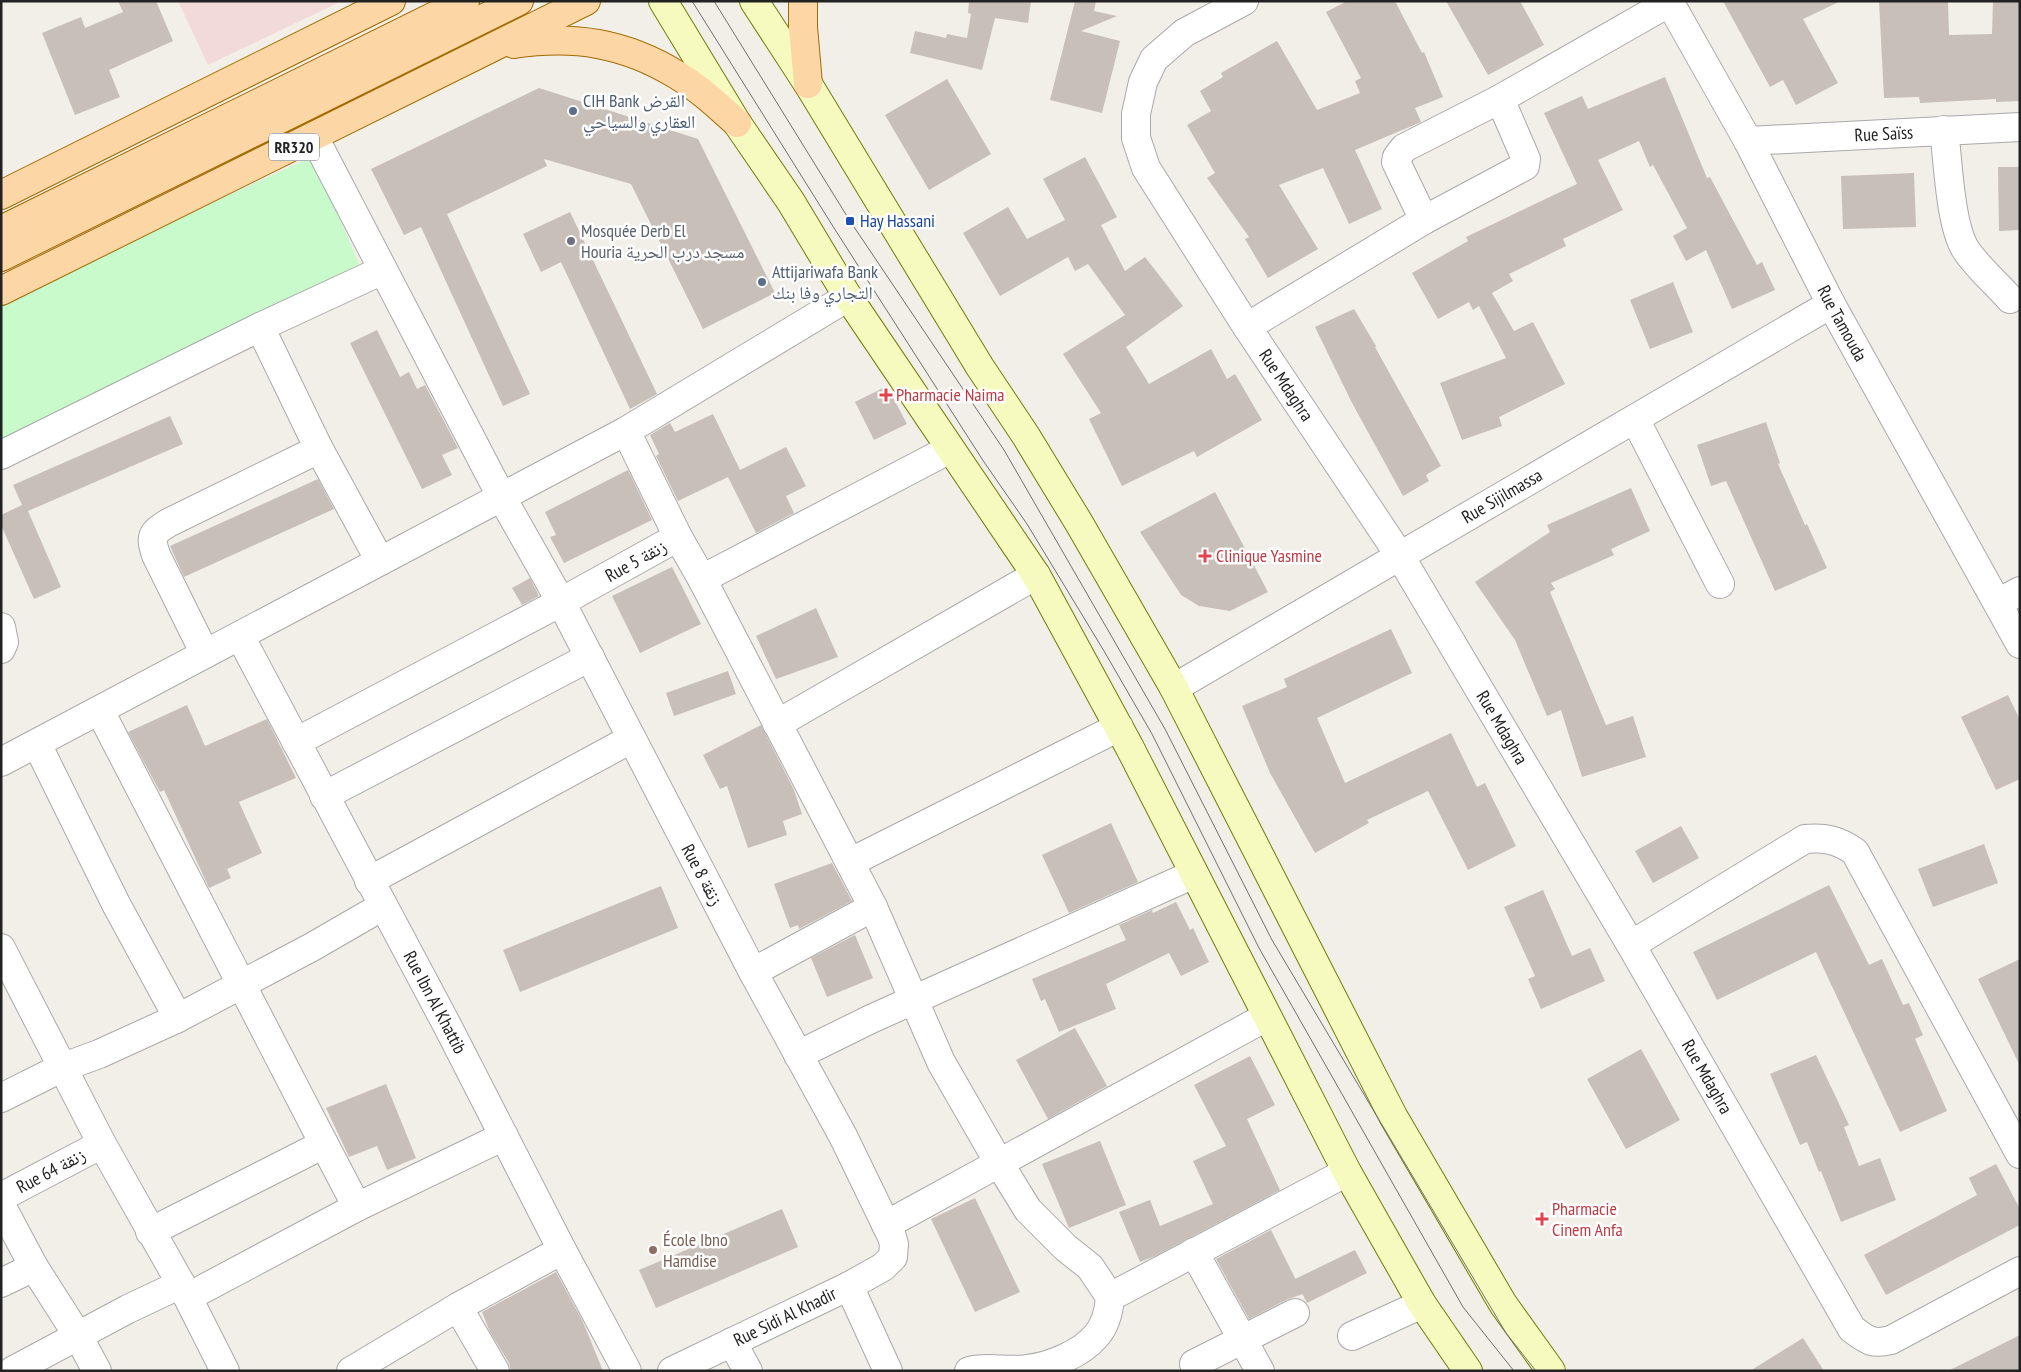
<svg xmlns="http://www.w3.org/2000/svg" width="2021" height="1372" viewBox="0 0 2021 1372" font-family="'PT Sans Narrow','Noto Naskh Arabic',sans-serif">
  <style>
    .commercial { fill: #f2dad9 }
    .park { fill: #c8facc }
    .building { fill: #c7bfb8 }
    .lines { fill: none; stroke-linecap: round; stroke-linejoin: round }
    .minor-casing { stroke: #a9a9a9; stroke-width: 30 }
    .secondary-casing { stroke: #707d05; stroke-width: 30 }
    .primary-casing { stroke: #a06b00; stroke-width: 30 }
    .minor { stroke: #fff; stroke-width: 28 }
    .secondary { stroke: #f7fabf; stroke-width: 28 }
    .primary { stroke: #fcd6a4; stroke-width: 28 }
    .tram { stroke: #707070; stroke-width: 1 }
    .service-dot { fill: #5c6f8a; stroke: #fff; stroke-width: 2 }
    .transit-dot { fill: #1a4fb4; stroke: #fff; stroke-width: 2 }
    .worship-dot { fill: #6b7280; stroke: #fff; stroke-width: 2 }
    .health-dot { fill: #e0444e; stroke: #fff; stroke-width: 2 }
    .education-dot { fill: #8d6e63; stroke: #fff; stroke-width: 2 }
    .labels { text-anchor: middle; stroke-width: 5; stroke-linejoin: round; paint-order: stroke }
    .shield { fill: #fff; stroke: #646464; stroke-width: 1 }
    .shield-label { font-size: 16px; font-weight: bold; fill: #222 }
    .service-label { font-size: 18px; fill: #4e5e75; stroke: #fff; text-anchor: start }
    .street-label { font-size: 18px; fill: #222; stroke: #fff }
    .transit-label { font-size: 18px; fill: #164399; stroke: #fff; text-anchor: start }
    .worship-label { font-size: 18px; fill: #5b616d; stroke: #fff; text-anchor: start }
    .health-label { font-size: 18px; fill: #be3a42; stroke: #fff; text-anchor: start }
    .education-label { font-size: 18px; fill: #785e54; stroke: #fff; text-anchor: start }
  </style>
  <rect width="100%" height="100%" fill="#f2efe9"/>
  <path class="commercial" d="M 178,1 L 342,1 L 208,65 Z"/>
  <path class="park" d="M 313,156 L 359,264 L 1,441 L 1,301 Z"/>
  <path class="building" d="M 118,1 L 156,1 L 173,41 L 109,70 L 120,97 L 75,115 L 42,33 L 81,17 L 85,28 L 123,12 Z
    M 969,1 L 1031,1 L 1028,23 L 995,18 L 982,70 L 910,53 L 915,31 L 946,38 L 947,34 L 967,38 L 971,14 L 968,13 Z
    M 1075,1 L 1096,1 L 1094,11 L 1117,16 L 1081,31 L 1120,41 L 1102,113 L 1050,100 Z
    M 1347,1 L 1395,1 L 1422,53 L 1424,52 L 1443,97 L 1415,108 L 1421,122 L 1355,150 L 1382,209 L 1349,224 L 1323,168 L 1279,185 L 1318,249 L 1268,278 L 1245,239 L 1249,237 L 1207,178 L 1215,173 L 1187,125 L 1211,111 L 1200,91 L 1223,77 L 1221,73 L 1277,41 L 1317,110 L 1360,93 L 1355,81 L 1361,78 L 1326,12 Z
    M 1446,1 L 1520,1 L 1544,45 L 1488,75 Z
    M 1723,1 L 1841,1 L 1803,19 L 1838,83 L 1796,105 L 1783,80 L 1770,87 Z
    M 1879,1 L 1948,1 L 1949,35 L 1992,34 L 1993,1 L 2020,1 L 2020,101 L 1996,102 L 1996,99 L 1920,103 L 1919,97 L 1884,98 Z
    M 1665,77 L 1707,178 L 1710,177 L 1757,265 L 1762,262 L 1775,290 L 1732,309 L 1706,250 L 1686,261 L 1673,236 L 1687,228 L 1653,165 L 1650,167 L 1639,141 L 1598,160 L 1623,210 L 1563,239 L 1566,246 L 1509,274 L 1513,281 L 1492,293 L 1514,331 L 1533,322 L 1565,384 L 1499,417 L 1502,426 L 1462,440 L 1440,383 L 1506,358 L 1479,306 L 1473,310 L 1469,302 L 1438,319 L 1412,273 L 1468,241 L 1466,237 L 1577,184 L 1544,113 L 1582,96 L 1588,109 Z
    M 947,79 L 991,154 L 929,190 L 885,115 Z
    M 539,88 L 698,139 L 775,293 L 703,329 L 631,184 L 544,159 L 547,166 L 447,214 L 530,394 L 503,406 L 421,227 L 404,235 L 371,169 Z
    M 1085,157 L 1117,217 L 1101,225 L 1125,271 L 1145,257 L 1183,306 L 1126,347 L 1149,384 L 1211,349 L 1227,379 L 1235,374 L 1262,420 L 1197,457 L 1194,451 L 1122,486 L 1089,419 L 1101,413 L 1063,354 L 1125,315 L 1088,264 L 1075,271 L 1068,257 L 1000,296 L 963,233 L 1008,207 L 1027,239 L 1065,220 L 1043,179 Z
    M 1998,167 L 2020,167 L 2020,230 L 1999,231 Z
    M 1914,173 L 1916,227 L 1843,229 L 1841,176 Z
    M 570,212 L 657,394 L 630,409 L 561,262 L 541,272 L 523,234 Z
    M 1673,282 L 1693,332 L 1650,349 L 1630,300 Z
    M 1354,309 L 1376,346 L 1375,347 L 1441,466 L 1426,475 L 1429,481 L 1403,496 L 1351,401 L 1315,327 Z
    M 377,330 L 400,377 L 409,372 L 417,389 L 425,385 L 458,448 L 442,455 L 452,475 L 422,489 L 350,343 Z
    M 887,386 L 907,424 L 874,440 L 855,402 Z
    M 713,414 L 740,470 L 786,447 L 806,486 L 786,496 L 794,513 L 756,533 L 728,477 L 678,501 L 656,456 L 659,454 L 650,435 L 670,423 L 675,432 Z
    M 170,416 L 183,444 L 28,511 L 61,587 L 34,599 L 1,525 L 1,515 L 22,505 L 13,485 Z
    M 1766,422 L 1780,463 L 1778,464 L 1805,525 L 1807,524 L 1827,568 L 1775,591 L 1726,481 L 1711,486 L 1697,445 Z
    M 628,470 L 652,520 L 564,563 L 550,537 L 556,535 L 545,512 Z
    M 318,479 L 334,509 L 184,577 L 170,546 Z
    M 1631,488 L 1650,531 L 1611,549 L 1614,555 L 1551,583 L 1555,589 L 1550,592 L 1606,725 L 1633,716 L 1646,757 L 1582,777 L 1561,710 L 1547,716 L 1515,640 L 1475,582 L 1550,532 L 1547,525 Z
    M 1215,492 L 1268,592 L 1230,611 L 1199,606 L 1181,595 L 1140,532 Z
    M 672,567 L 701,624 L 640,653 L 612,596 Z
    M 530,578 L 539,596 L 522,605 L 512,588 Z
    M 816,608 L 838,657 L 776,679 L 756,636 Z
    M 1391,629 L 1412,673 L 1317,718 L 1345,783 L 1451,733 L 1477,787 L 1485,783 L 1516,846 L 1468,870 L 1428,791 L 1367,820 L 1369,823 L 1315,853 L 1270,773 L 1242,706 L 1287,687 L 1284,679 Z
    M 728,671 L 736,694 L 674,716 L 666,693 Z
    M 2008,695 L 2020,720 L 2020,779 L 1996,790 L 1961,717 Z
    M 187,705 L 205,746 L 267,719 L 296,778 L 239,802 L 262,853 L 227,869 L 231,878 L 209,888 L 164,790 L 160,792 L 128,732 Z
    M 761,725 L 794,790 L 802,814 L 783,821 L 787,835 L 748,848 L 727,786 L 720,789 L 703,755 Z
    M 1111,823 L 1138,882 L 1069,913 L 1042,855 Z
    M 1681,826 L 1699,858 L 1653,883 L 1635,851 Z
    M 1984,844 L 1998,883 L 1933,907 L 1918,869 Z
    M 832,863 L 852,901 L 799,929 L 798,925 L 790,928 L 774,884 Z
    M 1829,885 L 1869,965 L 1882,959 L 1903,1005 L 1909,1003 L 1923,1035 L 1915,1039 L 1947,1111 L 1900,1132 L 1816,952 L 1717,1000 L 1693,952 Z
    M 661,886 L 678,928 L 520,992 L 503,950 Z
    M 1543,890 L 1572,956 L 1590,948 L 1605,981 L 1541,1009 L 1528,979 L 1535,976 L 1504,907 Z
    M 1176,902 L 1190,930 L 1193,928 L 1209,962 L 1181,976 L 1169,953 L 1106,984 L 1116,1009 L 1059,1032 L 1045,999 L 1041,1001 L 1032,979 L 1126,940 L 1119,925 L 1152,910 L 1153,913 Z
    M 855,935 L 873,978 L 827,997 L 811,958 Z
    M 2020,959 L 2020,1066 L 1978,979 Z
    M 1075,1028 L 1107,1086 L 1048,1119 L 1016,1060 Z
    M 1641,1049 L 1680,1120 L 1626,1149 L 1587,1079 Z
    M 1816,1055 L 1849,1125 L 1844,1127 L 1859,1166 L 1880,1158 L 1896,1200 L 1841,1222 L 1821,1171 L 1819,1172 L 1807,1142 L 1800,1145 L 1770,1074 Z
    M 1250,1056 L 1275,1105 L 1247,1119 L 1280,1190 L 1155,1256 L 1140,1262 L 1119,1212 L 1150,1200 L 1160,1226 L 1213,1204 L 1193,1161 L 1226,1146 L 1194,1085 Z
    M 386,1084 L 416,1158 L 387,1170 L 377,1146 L 349,1157 L 326,1108 Z
    M 1100,1141 L 1126,1205 L 1069,1228 L 1042,1164 Z
    M 1996,1164 L 2020,1209 L 2020,1225 L 1886,1295 L 1864,1255 L 1977,1195 L 1969,1178 Z
    M 975,1198 L 1020,1292 L 975,1312 L 931,1219 Z
    M 782,1209 L 798,1247 L 656,1308 L 639,1270 Z
    M 1271,1230 L 1303,1294 L 1288,1299 L 1249,1319 L 1216,1259 Z
    M 1355,1250 L 1367,1273 L 1307,1303 L 1295,1279 Z
    M 556,1272 L 583,1322 L 603,1371 L 511,1371 L 509,1363 L 490,1332 L 482,1312 Z
    M 2020,1335 L 2020,1371 L 1948,1371 Z
    M 1803,1338 L 1824,1371 L 1750,1371 Z"/>
  <g class="lines">
    <g class="minor-casing">
      <g id="minor">
        <path id="s1" d="M 1244,1 L 1184,33 L 1154,59 L 1143,82 L 1136,114 L 1136,138 L 1146,168 L 1247,327 L 1400,556 L 1631,945 L 1852,1329 C 1867,1340 1872,1345 1891,1340 L 2020,1271"/>
        <path id="s2" d="M 1669,1 L 1748,141 L 1831,304 L 2020,644"/>
        <path d="M 1944,130 C 1948,160 1950,226 1966,250 C 1978,268 1996,283 2010,299"/>
        <path d="M 314,137 L 501,496 L 561,602 L 753,972 L 843,1136 L 892,1237 L 894,1244 L 893,1257 L 883,1267 L 849,1286 L 672,1371"/>
        <path id="s3" d="M 1748,141 L 2020,127"/>
        <path d="M 1424,220 L 1396,162 L 1397,157 L 1404,148 L 1500,99 L 1670,2"/>
        <path d="M 260,327 L 319,449 L 380,561"/>
        <path d="M 1247,327 L 1424,220 L 1525,166 L 1526,159 L 1500,99"/>
        <path d="M 1635,419 L 1720,584"/>
        <path d="M 626,431 L 678,537 L 702,579 L 873,907 L 941,1062 L 999,1163 L 1028,1210 L 1066,1248 L 1090,1267 L 1110,1297 C 1109,1311 1106,1325 1096,1336 C 1081,1354 1049,1367 1027,1369 C 1006,1372 990,1366 969,1371"/>
        <path d="M 1,455 L 260,327 L 383,270"/>
        <path d="M 702,579 L 950,449"/>
        <path d="M 1998,603 L 2020,591"/>
        <path d="M 1,627 L 4,642 L 1,649"/>
        <path id="s4" d="M 240,636 L 448,1027 L 562,1250 L 627,1371"/>
        <path d="M 205,654 L 156,555 C 150,536 151,534 168,523 L 319,449"/>
        <path id="s5" d="M 1174,688 L 1831,304"/>
        <path d="M 100,711 L 324,1144 L 150,1232"/>
        <path d="M 777,724 L 1036,575"/>
        <path d="M 296,742 L 561,602 L 678,537"/>
        <path d="M 37,744 L 116,904 L 178,1018"/>
        <path d="M 1,762 L 626,431 L 848,297"/>
        <path d="M 324,796 L 590,657"/>
        <path d="M 851,862 L 1119,727"/>
        <path d="M 369,881 L 631,739"/>
        <path d="M 1631,945 L 1805,839 C 1824,837 1839,840 1855,852 L 2020,1154"/>
        <path d="M 1,948 L 102,1144 L 181,1284 L 225,1371"/>
        <path d="M 753,972 L 873,907"/>
        <path d="M 798,1055 L 871,1019 L 1194,874"/>
        <path d="M 1,1098 L 61,1068 L 99,1054 L 178,1018 L 312,947 L 383,906"/>
        <path d="M 324,1144 L 357,1207"/>
        <path d="M 1,1197 L 102,1144"/>
        <path d="M 1,1205 L 34,1267 L 78,1336 L 97,1371"/>
        <path d="M 886,1225 L 1266,1017"/>
        <path d="M 1194,1252 L 1260,1371"/>
        <path d="M 1,1283 L 34,1267"/>
        <path d="M 849,1286 L 888,1371"/>
        <path d="M 188,1297 L 357,1207 L 504,1136"/>
        <path d="M 1110,1297 L 1347,1172"/>
        <path d="M 458,1307 L 495,1371"/>
        <path d="M 1352,1336 L 1422,1304"/>
        <path d="M 732,1342 L 748,1371"/>
        <path d="M 1194,1364 L 1295,1313"/>
        <path d="M 12,1371 L 128,1309 L 181,1284"/>
        <path d="M 351,1371 L 458,1307 L 562,1250"/>
      </g>
    </g>
    <g class="secondary-casing">
      <path id="secondary" d="M 663,1 L 737,123 L 791,202 L 848,297 L 1036,575 L 1130,748 L 1347,1172 L 1422,1304 L 1468,1371
        M 754,1 L 808,84 L 980,367 L 1026,436 L 1079,523 L 1174,688 L 1393,1116 L 1503,1304 L 1551,1371"/>
    </g>
    <g class="primary-casing">
      <path id="primary" d="M 803,1 L 803,27 L 808,84
        M 514,44 C 574,35 625,43 677,75 C 699,88 718,106 737,123
        M 1,195 L 391,1
        M 1,230 L 465,1
        M 1,257 L 519,1
        M 1,291 L 586,1"/>
    </g>
    <use href="#minor" class="minor"/>
    <use href="#secondary" class="secondary"/>
    <use href="#primary" class="primary"/>
    <path class="tram" d="M 692,1 L 834,228 L 984,462 L 1027,524 L 1104,651 L 1152,734 L 1259,948 L 1463,1307 L 1514,1371
      M 714,1 L 850,221 L 1004,450 L 1165,729 L 1272,940 L 1506,1333 L 1536,1371"/>
  </g>
  <g class="service-dot">
    <circle cx="573" cy="111" r="5"/>
    <circle cx="762" cy="282" r="5"/>
  </g>
  <rect class="transit-dot" x="845" y="216" width="10" height="10" rx="2.5"/>
  <circle class="worship-dot" cx="571" cy="241" r="5"/>
  <g class="health-dot">
    <path d="M883.5 387.5h5v5h5v5h-5v5h-5v-5h-5v-5h5z"/>
    <path d="M1202.5 548.5h5v5h5v5h-5v5h-5v-5h-5v-5h5z"/>
    <path d="M1539.5 1211.5h5v5h5v5h-5v5h-5v-5h-5v-5h5z"/>
  </g>
  <circle class="education-dot" cx="653" cy="1250" r="5"/>
  <g class="labels">
    <rect class="shield" x="269" y="133.5" width="50" height="27" rx="4"/>
    <g class="shield-label">
      <text x="294" y="153">RR320</text>
    </g>
    <g class="service-label">
      <text x="583" y="107">CIH Bank القرض<tspan x="583" dy="21">العقاري والسياحي</tspan></text>
      <text x="772" y="278">Attijariwafa Bank<tspan x="772" dy="21">التجاري وفا بنك</tspan></text>
    </g>
    <g class="street-label">
      <text dy="6" stroke="none"><textPath href="#s3" startOffset="136">Rue Saïss</textPath></text>
      <text dy="6" stroke="none"><textPath href="#s2" startOffset="366">Rue Tamouda</textPath></text>
      <text dy="6" stroke="none"><textPath href="#s1" startOffset="480">Rue Mdaghra</textPath></text>
      <text dy="6" stroke="none"><textPath href="#s5" startOffset="380">Rue Sijilmassa</textPath></text>
      <text transform="translate(636 561) rotate(-29)" y="6">Rue 5 زنقة</text>
      <text dy="6" stroke="none"><textPath href="#s1" startOffset="885">Rue Mdaghra</textPath></text>
      <text transform="translate(702 875) rotate(62)" y="6">Rue 8 زنقة</text>
      <text dy="6" stroke="none"><textPath href="#s4" startOffset="415">Rue Ibn Al Khattib</textPath></text>
      <text dy="6" stroke="none"><textPath href="#s1" startOffset="1290">Rue Mdaghra</textPath></text>
      <text transform="translate(51 1171) rotate(-28)" y="6">Rue 64 زنقة</text>
      <text transform="translate(785 1317) rotate(-26)" y="6">Rue Sidi Al Khadir</text>
    </g>
    <g class="transit-label">
      <text x="860" y="227">Hay Hassani</text>
    </g>
    <g class="worship-label">
      <text x="581" y="237">Mosquée Derb El<tspan x="581" dy="21">Houria مسجد درب الحرية</tspan></text>
    </g>
    <g class="health-label">
      <text x="896" y="401">Pharmacie Naima</text>
      <text x="1216" y="562">Clinique Yasmine</text>
      <text x="1552" y="1215">Pharmacie<tspan x="1552" dy="21">Cinem Anfa</tspan></text>
    </g>
    <g class="education-label">
      <text x="663" y="1246">École Ibno<tspan x="663" dy="21">Hamdise</tspan></text>
    </g>
  </g>
  <rect width="2021" height="1372" fill="none" stroke="#222222" stroke-width="5"/>
</svg>
